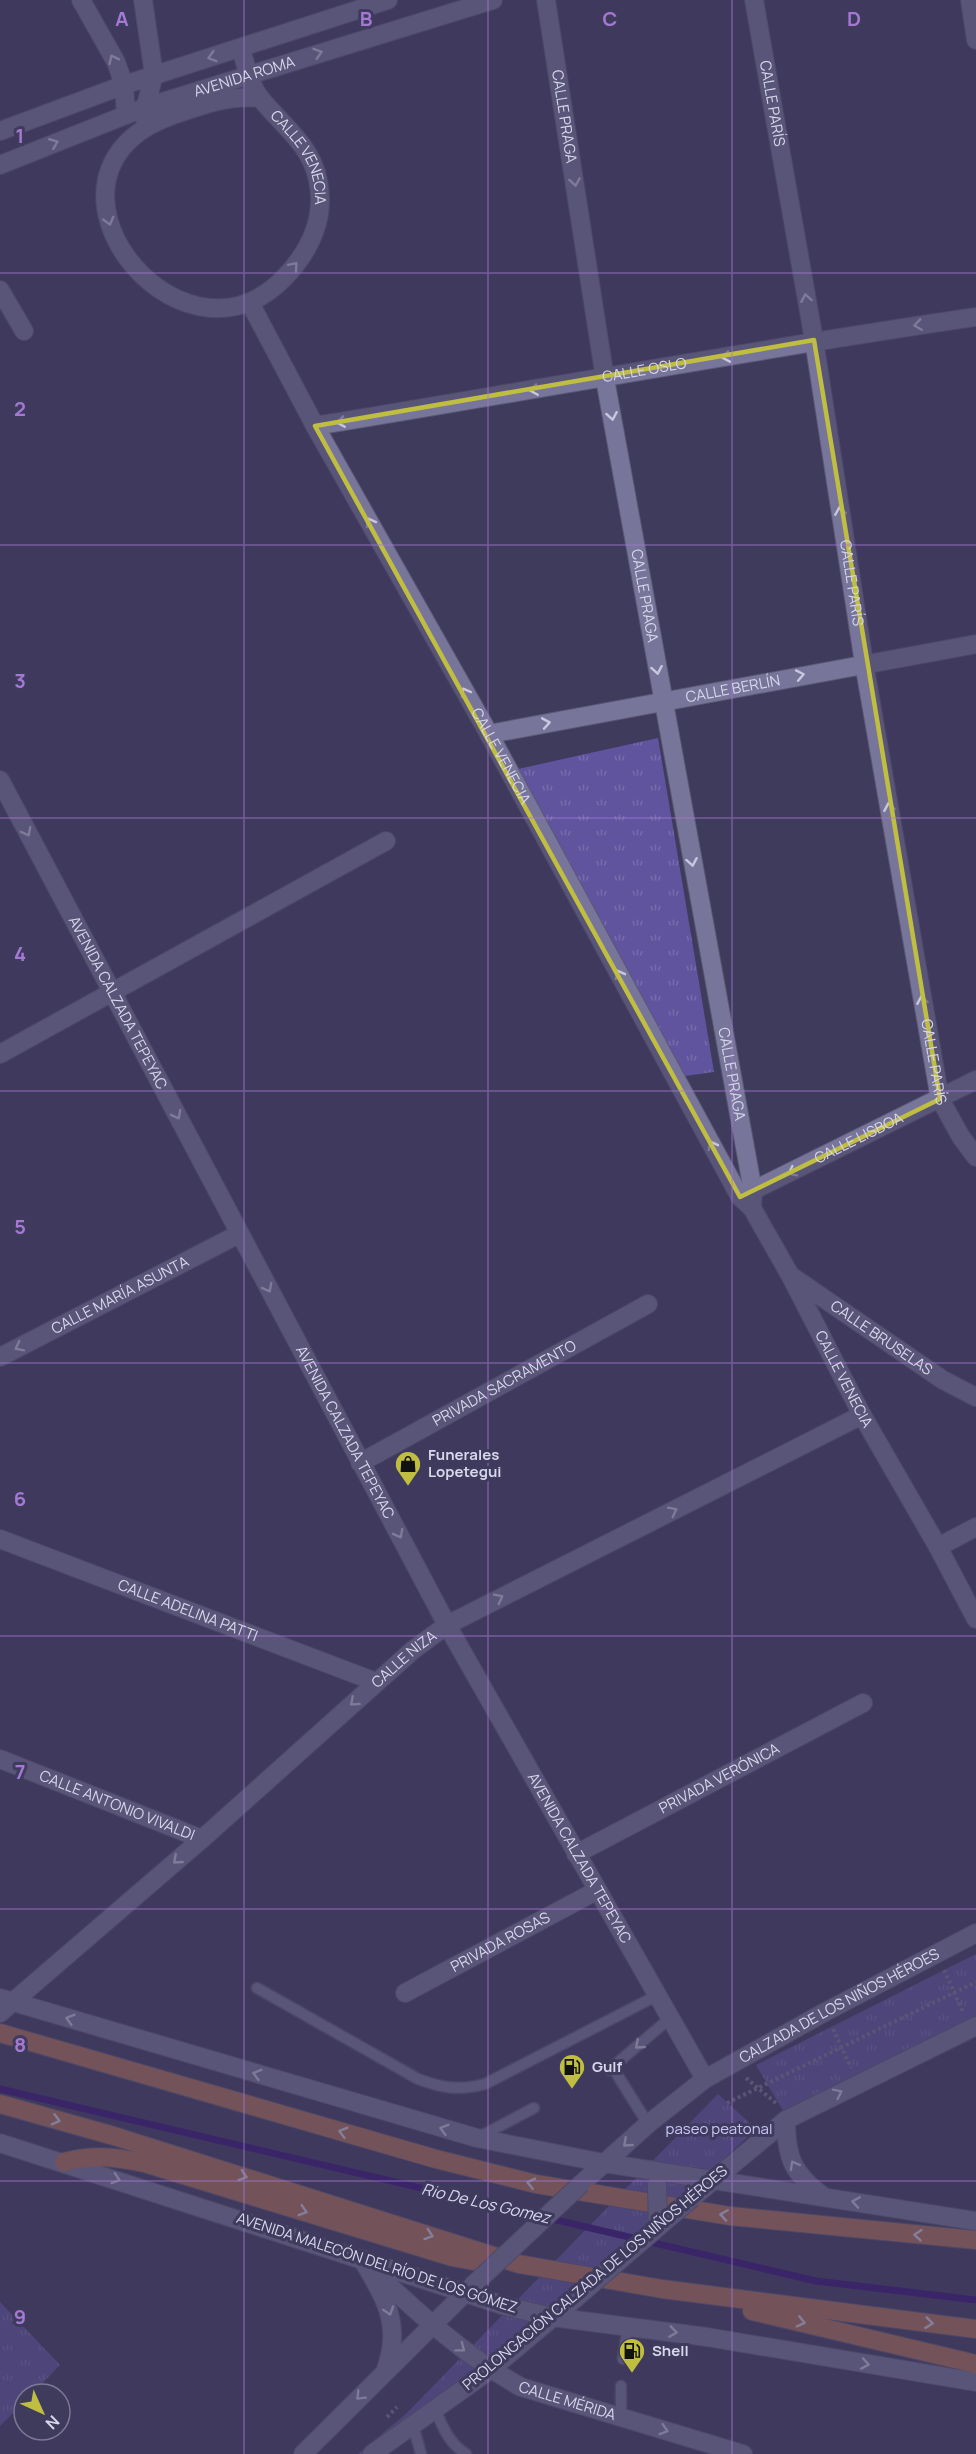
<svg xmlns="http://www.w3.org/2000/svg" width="976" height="2454" viewBox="0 0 976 2454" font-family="Manrope,sans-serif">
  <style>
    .park { fill: url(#park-tufts) }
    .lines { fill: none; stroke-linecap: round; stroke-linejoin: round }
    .stream { stroke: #310c75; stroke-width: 7 }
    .lane-casing { stroke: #5b5874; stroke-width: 13 }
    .street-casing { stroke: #5b5874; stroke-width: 20 }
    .secondary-casing { stroke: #5b5874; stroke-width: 20 }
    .primary-casing { stroke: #5b5874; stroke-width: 20 }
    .path { stroke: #787592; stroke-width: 4; stroke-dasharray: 3 3; stroke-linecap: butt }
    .lane { stroke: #78759a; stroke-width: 10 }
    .street { stroke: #78759a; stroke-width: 18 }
    .secondary { stroke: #78759a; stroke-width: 18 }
    .primary { stroke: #b37056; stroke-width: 18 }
    .secondary-bridge-casing { stroke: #5b5874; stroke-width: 20; stroke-linecap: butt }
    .secondary-bridge { stroke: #78759a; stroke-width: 18 }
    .oneway { stroke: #c9c7df }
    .oneway2 { stroke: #d5d1e4 }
    .marked { fill: none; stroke: #c0be41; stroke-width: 4.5; stroke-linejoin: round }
    .grid { fill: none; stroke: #a478d3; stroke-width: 1.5; stroke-opacity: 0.55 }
    .labels { text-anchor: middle; stroke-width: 6; stroke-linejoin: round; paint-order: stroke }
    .street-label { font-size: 15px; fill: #d7d6eb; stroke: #3f3b5d }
    .poi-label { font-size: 15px; font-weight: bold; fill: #d7d6eb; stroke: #3f3b5d; text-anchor: start }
    .park-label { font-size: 15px; fill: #cac5fc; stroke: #3f3b5d }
    .water-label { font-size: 16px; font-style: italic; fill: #d8d6f1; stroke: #3f3b5d }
    .grid-label { font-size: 20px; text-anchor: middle; font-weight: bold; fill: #a478d3; stroke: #3f3b5d; stroke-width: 6; stroke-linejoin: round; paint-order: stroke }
  </style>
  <defs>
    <pattern id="park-tufts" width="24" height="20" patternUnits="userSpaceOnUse" patternTransform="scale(1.5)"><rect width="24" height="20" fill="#60549f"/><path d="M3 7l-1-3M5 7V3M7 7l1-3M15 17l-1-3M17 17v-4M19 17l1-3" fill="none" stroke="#766cac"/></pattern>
  </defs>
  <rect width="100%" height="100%" fill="#3f3b5d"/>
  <path class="park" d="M 658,738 L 714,1072 L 685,1076 L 500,773 Z
    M 976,1954 L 976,2020 L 785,2114 L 756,2065 Z
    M 718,2094 L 756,2129 L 671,2208 L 389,2454 L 358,2454 L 407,2413 Z
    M 0,2302 L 60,2365 L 32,2394 L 24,2394 L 24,2402 L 0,2426 Z"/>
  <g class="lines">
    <path class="stream" d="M 0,2089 L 816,2281 L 976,2300"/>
    <g class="lane-casing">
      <path id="lane" d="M 257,1988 L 418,2079 C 442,2088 459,2091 485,2084 L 656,1996
        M 613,2068 L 648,2124
        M 609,2070 L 669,2019
        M 479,2137 L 534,2108
        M 623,2359 L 628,2326
        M 435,2409 C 443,2428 449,2443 466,2454
        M 621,2417 L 621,2386
        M 413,2425 L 421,2454"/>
    </g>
    <g class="street-casing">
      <g id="street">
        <path d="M 81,0 L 116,62 L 124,85 L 126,115"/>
        <path id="s1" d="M 546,0 L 605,379 L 753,1191 L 752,1208"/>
        <path id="s2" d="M 754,0 L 814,340 L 864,663 L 940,1099 L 961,1137 L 976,1157"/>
        <path d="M 970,0 L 976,40"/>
        <path id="s3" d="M 241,49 C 246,65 250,86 261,99 C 282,125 311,145 318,180 C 326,219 310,251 284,278 C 178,387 8,170 176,114 C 205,104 230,95 260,98"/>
        <path d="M 143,116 L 154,75 L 143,0"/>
        <path d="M 0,131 L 124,85 L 388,0"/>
        <path id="s4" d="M 0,165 L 146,107 L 493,0"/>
        <path d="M 0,290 L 24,331"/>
        <path id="s5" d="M 250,303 L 315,426 L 489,734 L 740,1197 L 752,1208 L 790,1275 L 862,1415 L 938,1547 L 976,1619"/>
        <path id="s6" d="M 315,426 C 536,390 755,349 976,317"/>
        <path id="s7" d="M 489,734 L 976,644"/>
        <path d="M 0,1054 L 386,841"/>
        <path id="s8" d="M 744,1195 L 976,1080"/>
        <path id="s9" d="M 794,1278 L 943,1380 L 976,1397"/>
        <path id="s10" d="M 0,1357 L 239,1234"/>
        <path id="s11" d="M 360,1463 L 648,1304"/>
        <path id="s12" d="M 0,1539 L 376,1682"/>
        <path d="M 938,1547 L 976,1527"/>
        <path id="s13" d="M 0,1759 L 202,1839"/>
        <path id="s14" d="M 576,1854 L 863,1703"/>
        <path id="s15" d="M 405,1993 L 596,1891"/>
        <path id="s16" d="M 0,2013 L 202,1839 L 413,1650 L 447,1625 L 862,1415"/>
        <path id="s17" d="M 705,2079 L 825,2012 L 976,1933"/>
        <path id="s18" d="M 368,2266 C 416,2311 463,2355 521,2387 L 743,2454"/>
      </g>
    </g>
    <g class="secondary-casing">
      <g id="secondary">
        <path id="s19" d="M 0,780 L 447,1625 L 705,2079 L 648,2124 L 581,2184"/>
        <path d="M 0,1998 L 477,2138 L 604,2163 L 976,2221"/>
        <path d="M 786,2120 C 786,2158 793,2174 824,2197"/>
        <path d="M 0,2143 L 505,2306 L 552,2317 L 707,2337 L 976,2382"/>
        <path d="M 692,2198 L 786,2120 L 976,2026"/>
        <path d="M 362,2259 C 385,2299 402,2323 386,2369"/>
        <path d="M 303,2454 L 470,2288"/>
        <path d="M 372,2454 L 490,2370 L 577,2297"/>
      </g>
    </g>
    <g class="primary-casing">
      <path id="primary" d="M 0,2033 L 436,2159 L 536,2184 L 730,2216 L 976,2240
        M 0,2104 L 114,2136 L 519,2264 L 662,2289 L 976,2329
        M 64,2162 C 92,2154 115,2157 144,2163 L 452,2257 L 490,2264
        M 752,2311 L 976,2364"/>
    </g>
    <path class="path" d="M 944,1970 L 963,2012
      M 833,2029 L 851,2068
      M 746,2078 L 777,2104
      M 727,2103 L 976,1982
      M 387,2417 L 397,2407"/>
    <use href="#lane" class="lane"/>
    <use href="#street" class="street"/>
    <use href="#secondary" class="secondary"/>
    <use href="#primary" class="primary"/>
    <g class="secondary-bridge-casing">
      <path id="secondary-bridge" d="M 657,2185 L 658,2227
        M 472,2286 L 581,2184
        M 577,2297 L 692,2198"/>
    </g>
    <use href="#secondary-bridge" class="secondary-bridge"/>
  </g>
  <defs><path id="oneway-chevron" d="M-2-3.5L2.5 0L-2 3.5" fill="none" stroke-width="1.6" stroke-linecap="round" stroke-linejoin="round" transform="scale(1.5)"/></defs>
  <g class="oneway">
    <use href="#oneway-chevron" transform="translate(318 53) rotate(-17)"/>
    <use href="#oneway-chevron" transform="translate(212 57) rotate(163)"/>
    <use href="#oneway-chevron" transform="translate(113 59) rotate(-116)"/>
    <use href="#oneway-chevron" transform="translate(54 143) rotate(-22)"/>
    <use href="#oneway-chevron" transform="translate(575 182) rotate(81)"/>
    <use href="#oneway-chevron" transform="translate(109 221) rotate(75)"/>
    <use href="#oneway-chevron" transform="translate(294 266) rotate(-49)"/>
    <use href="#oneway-chevron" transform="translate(806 298) rotate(-100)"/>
    <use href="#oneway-chevron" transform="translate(918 325) rotate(172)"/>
    <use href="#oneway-chevron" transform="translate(726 357) rotate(170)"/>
    <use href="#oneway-chevron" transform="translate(534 390) rotate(171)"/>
    <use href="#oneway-chevron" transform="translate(612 416) rotate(80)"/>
    <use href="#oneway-chevron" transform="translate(341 422) rotate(171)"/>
    <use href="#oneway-chevron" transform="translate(840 511) rotate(-99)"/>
    <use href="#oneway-chevron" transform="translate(370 522) rotate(-119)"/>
    <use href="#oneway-chevron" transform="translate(657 670) rotate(80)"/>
    <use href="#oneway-chevron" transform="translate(800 675) rotate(-11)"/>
    <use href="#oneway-chevron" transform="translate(465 692) rotate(-119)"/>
    <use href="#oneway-chevron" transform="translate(546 723) rotate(-10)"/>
    <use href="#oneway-chevron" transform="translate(889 807) rotate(-100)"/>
    <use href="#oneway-chevron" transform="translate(27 832) rotate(62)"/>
    <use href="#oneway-chevron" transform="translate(692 862) rotate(80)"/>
    <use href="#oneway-chevron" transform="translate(619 974) rotate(-118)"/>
    <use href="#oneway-chevron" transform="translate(922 1000) rotate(-100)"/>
    <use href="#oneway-chevron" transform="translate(177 1115) rotate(62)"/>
    <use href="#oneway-chevron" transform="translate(712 1145) rotate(-118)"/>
    <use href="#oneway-chevron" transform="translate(792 1172) rotate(154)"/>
    <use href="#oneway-chevron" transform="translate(268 1288) rotate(62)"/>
    <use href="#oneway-chevron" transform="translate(19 1347) rotate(153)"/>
    <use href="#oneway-chevron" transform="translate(673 1511) rotate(-27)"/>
    <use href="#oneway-chevron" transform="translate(399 1534) rotate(62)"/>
    <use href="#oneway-chevron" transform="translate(499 1598) rotate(-27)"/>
    <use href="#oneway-chevron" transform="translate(354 1702) rotate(138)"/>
    <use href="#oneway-chevron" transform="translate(177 1860) rotate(139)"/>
    <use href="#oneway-chevron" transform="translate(70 2019) rotate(-164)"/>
    <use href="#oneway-chevron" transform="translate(639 2045) rotate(139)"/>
    <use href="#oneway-chevron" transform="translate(257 2074) rotate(-164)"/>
    <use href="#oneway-chevron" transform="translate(838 2093) rotate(-26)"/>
    <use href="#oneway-chevron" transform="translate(444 2129) rotate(-164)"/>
    <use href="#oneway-chevron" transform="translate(627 2143) rotate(139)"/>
    <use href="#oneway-chevron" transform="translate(794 2165) rotate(-119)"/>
    <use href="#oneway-chevron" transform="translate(116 2179) rotate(18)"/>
    <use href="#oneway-chevron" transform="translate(856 2202) rotate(-171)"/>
    <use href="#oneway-chevron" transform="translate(389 2311) rotate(72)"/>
    <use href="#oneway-chevron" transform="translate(673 2332) rotate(8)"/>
    <use href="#oneway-chevron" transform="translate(461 2348) rotate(37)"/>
    <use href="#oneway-chevron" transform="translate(865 2364) rotate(10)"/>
    <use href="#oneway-chevron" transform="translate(360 2396) rotate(135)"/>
    <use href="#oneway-chevron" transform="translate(664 2430) rotate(17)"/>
  </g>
  <g class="oneway2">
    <use href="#oneway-chevron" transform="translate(56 2120) rotate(15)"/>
    <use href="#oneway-chevron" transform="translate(343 2132) rotate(-164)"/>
    <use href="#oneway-chevron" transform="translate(243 2176) rotate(18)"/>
    <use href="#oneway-chevron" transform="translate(531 2183) rotate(-167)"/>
    <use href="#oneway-chevron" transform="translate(303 2211) rotate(17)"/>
    <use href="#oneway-chevron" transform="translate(724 2215) rotate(-171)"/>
    <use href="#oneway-chevron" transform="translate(429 2235) rotate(18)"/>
    <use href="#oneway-chevron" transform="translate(918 2235) rotate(-175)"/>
    <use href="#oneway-chevron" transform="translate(801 2322) rotate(13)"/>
    <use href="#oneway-chevron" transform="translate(929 2323) rotate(7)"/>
  </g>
  <path d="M0 0H976V2454H0ZM 814,340 L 940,1099 L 740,1197 L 315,426 Z" fill="#3f3b5d" fill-opacity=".55" fill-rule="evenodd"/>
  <path class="marked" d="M 814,340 L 940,1099 L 740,1197 L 315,426 Z"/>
  <path class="grid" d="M 244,0 L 244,2454M 488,0 L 488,2454M 732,0 L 732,2454M 0,273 L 976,273M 0,545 L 976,545M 0,818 L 976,818M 0,1091 L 976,1091M 0,1363 L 976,1363M 0,1636 L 976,1636M 0,1909 L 976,1909M 0,2181 L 976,2181"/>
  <defs>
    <g id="shop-pin" transform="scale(1.35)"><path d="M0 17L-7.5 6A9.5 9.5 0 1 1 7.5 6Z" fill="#c0be41" stroke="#3f3b5d"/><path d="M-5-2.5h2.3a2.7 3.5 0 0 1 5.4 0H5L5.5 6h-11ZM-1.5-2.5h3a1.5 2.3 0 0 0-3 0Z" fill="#111"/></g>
    <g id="fuel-pin" transform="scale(1.35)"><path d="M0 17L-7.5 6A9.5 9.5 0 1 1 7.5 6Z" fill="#c0be41" stroke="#3f3b5d"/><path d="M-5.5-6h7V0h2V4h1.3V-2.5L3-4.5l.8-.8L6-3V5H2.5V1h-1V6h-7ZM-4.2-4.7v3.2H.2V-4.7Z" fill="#111"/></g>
  </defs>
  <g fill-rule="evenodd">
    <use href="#shop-pin" x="408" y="1464"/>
    <use href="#fuel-pin" x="572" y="2067"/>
    <use href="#fuel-pin" x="632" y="2351"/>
  </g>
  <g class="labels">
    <g class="street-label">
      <text dy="5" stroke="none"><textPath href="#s4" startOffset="260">AVENIDA ROMA</textPath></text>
      <text dy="5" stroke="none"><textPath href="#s2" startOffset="105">CALLE PARÍS</textPath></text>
      <text dy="5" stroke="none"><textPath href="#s1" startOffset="118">CALLE PRAGA</textPath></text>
      <text dy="5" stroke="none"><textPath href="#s3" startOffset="126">CALLE VENECIA</textPath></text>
      <text dy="5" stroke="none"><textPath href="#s6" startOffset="334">CALLE OSLO</textPath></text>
      <text dy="5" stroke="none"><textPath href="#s2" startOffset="591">CALLE PARÍS</textPath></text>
      <text dy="5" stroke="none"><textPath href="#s1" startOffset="604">CALLE PRAGA</textPath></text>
      <text dy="5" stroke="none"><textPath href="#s7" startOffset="248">CALLE BERLÍN</textPath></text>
      <text dy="5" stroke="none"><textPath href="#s5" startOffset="518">CALLE VENECIA</textPath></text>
      <text dy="5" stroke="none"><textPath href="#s19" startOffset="252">AVENIDA CALZADA TEPEYAC</textPath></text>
      <text dy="5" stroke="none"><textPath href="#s2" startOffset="1077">CALLE PARÍS</textPath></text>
      <text dy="5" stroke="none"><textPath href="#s1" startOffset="1090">CALLE PRAGA</textPath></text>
      <text dy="5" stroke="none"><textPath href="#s8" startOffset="128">CALLE LISBOA</textPath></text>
      <text dy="5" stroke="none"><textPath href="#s10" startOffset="135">CALLE MARÍA ASUNTA</textPath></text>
      <text dy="5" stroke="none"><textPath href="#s9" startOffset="106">CALLE BRUSELAS</textPath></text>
      <text dy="5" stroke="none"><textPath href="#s5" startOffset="1230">CALLE VENECIA</textPath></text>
      <text dy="5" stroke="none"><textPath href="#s11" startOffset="165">PRIVADA SACRAMENTO</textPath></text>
      <text dy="5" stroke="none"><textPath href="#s19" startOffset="738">AVENIDA CALZADA TEPEYAC</textPath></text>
      <text dy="5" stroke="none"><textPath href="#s12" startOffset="201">CALLE ADELINA PATTI</textPath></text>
      <text dy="5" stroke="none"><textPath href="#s16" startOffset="537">CALLE NIZA</textPath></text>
      <text dy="5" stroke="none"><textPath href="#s14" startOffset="162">PRIVADA VERÓNICA</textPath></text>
      <text dy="5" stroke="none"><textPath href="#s13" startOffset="126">CALLE ANTONIO VIVALDI</textPath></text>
      <text dy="5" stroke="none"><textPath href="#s19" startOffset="1224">AVENIDA CALZADA TEPEYAC</textPath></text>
      <text dy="5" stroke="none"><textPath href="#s15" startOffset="108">PRIVADA ROSAS</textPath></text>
      <text dy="5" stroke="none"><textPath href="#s17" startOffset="153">CALZADA DE LOS NIÑOS HÉROES</textPath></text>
      <text transform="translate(377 2263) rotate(18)" y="5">AVENIDA MALECÓN DEL RÍO DE LOS GÓMEZ</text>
      <text transform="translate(595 2278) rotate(-40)" y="5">PROLONGACIÓN CALZADA DE LOS NIÑOS HÉROES</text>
      <text dy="5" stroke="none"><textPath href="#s18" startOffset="244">CALLE MÉRIDA</textPath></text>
    </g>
    <g class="poi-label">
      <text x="428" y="1460">Funerales<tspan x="428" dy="17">Lopetegui</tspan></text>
      <text x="592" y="2072">Gulf</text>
      <text x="652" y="2356">Shell</text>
    </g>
    <g class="park-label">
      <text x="719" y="2134">paseo peatonal</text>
    </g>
    <g class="water-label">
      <text transform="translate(486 2203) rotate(13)" y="6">Rio De Los Gomez</text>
    </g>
  </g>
  <g class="grid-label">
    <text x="122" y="26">A</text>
    <text x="366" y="26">B</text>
    <text x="610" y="26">C</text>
    <text x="854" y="26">D</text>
    <text x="20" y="143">1</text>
    <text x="20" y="416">2</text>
    <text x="20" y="688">3</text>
    <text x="20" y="961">4</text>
    <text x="20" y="1234">5</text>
    <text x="20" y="1506">6</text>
    <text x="20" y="1779">7</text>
    <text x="20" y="2052">8</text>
    <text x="20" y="2324">9</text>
  </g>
  <g transform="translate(42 2412) rotate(135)"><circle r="28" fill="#3f3b5d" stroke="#7c7996" stroke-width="1.5"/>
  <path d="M0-4.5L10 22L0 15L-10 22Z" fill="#c0be41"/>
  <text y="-9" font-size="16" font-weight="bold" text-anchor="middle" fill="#d7d6eb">N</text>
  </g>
</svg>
